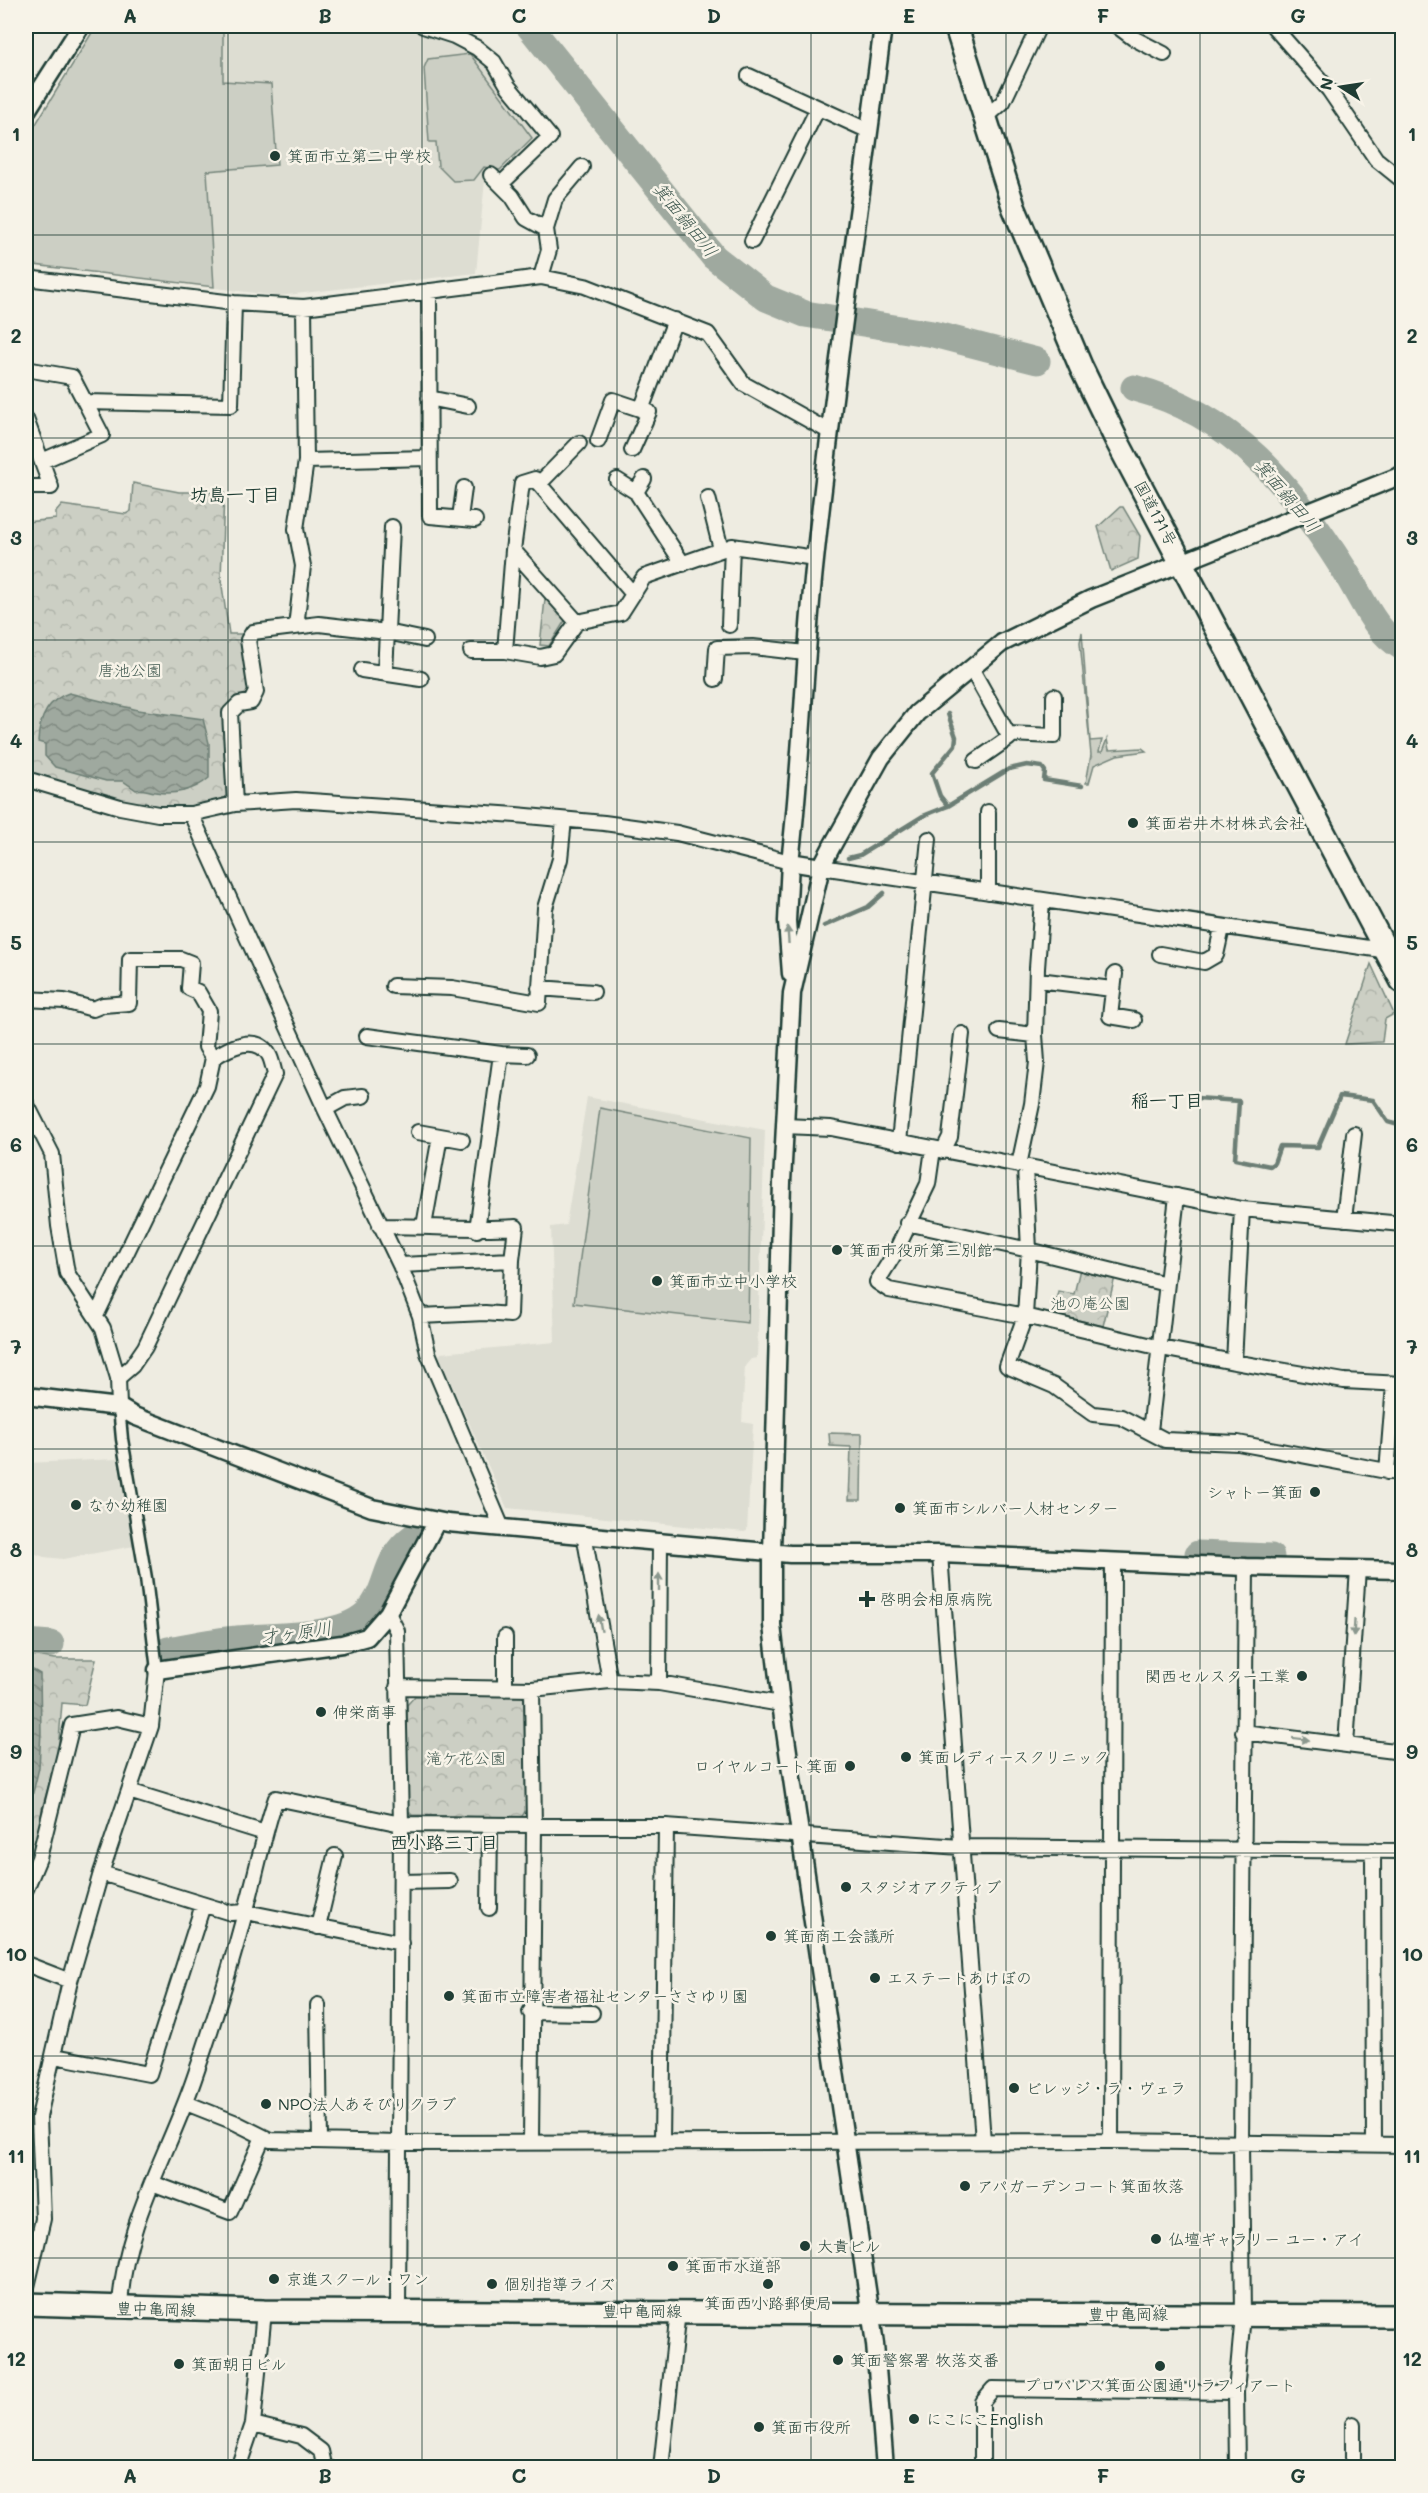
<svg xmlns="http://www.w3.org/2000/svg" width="1428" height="2493" viewBox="0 0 1428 2493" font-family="Mali,'Klee One',sans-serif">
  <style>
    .built { fill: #ddddd2 }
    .grass { fill: url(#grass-tufts); stroke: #76867c; stroke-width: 1.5 }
    .forest { fill: url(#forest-firs); stroke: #76867c; stroke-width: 1.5 }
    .park { fill: url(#park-crowns); stroke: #76867c; stroke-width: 1.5 }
    .pitch { fill: #cccfc4; stroke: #76867c; stroke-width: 1.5 }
    .water { fill: url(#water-waves); stroke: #6c7e74; stroke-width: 1.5 }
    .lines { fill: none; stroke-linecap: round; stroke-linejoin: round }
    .stream { stroke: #6c7e74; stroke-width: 4.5 }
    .river { stroke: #9fa99f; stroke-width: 27 }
    .pedestrian-casing { stroke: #1f3d34; stroke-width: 15 }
    .minor-casing { stroke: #1f3d34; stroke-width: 18 }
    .tertiary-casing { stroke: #1f3d34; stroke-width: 21 }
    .primary-casing { stroke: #1f3d34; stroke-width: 26 }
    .trunk-casing { stroke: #1f3d34; stroke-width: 27 }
    .pedestrian { stroke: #f7f3e8; stroke-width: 10 }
    .minor { stroke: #f7f3e8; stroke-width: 14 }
    .tertiary { stroke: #f7f3e8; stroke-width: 16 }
    .primary { stroke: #f7f3e8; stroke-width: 21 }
    .trunk { stroke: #f7f3e8; stroke-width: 22 }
    .oneway { fill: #8b988e }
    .grid { fill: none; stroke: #1f3d34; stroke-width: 1.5; stroke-opacity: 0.55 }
    .poi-dot { fill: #1f3d34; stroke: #f7f3e8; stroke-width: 2 }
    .labels { text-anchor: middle; stroke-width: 5; stroke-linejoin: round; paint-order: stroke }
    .poi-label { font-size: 16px; fill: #1f3d34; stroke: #f7f3e8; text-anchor: start }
    .street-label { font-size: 16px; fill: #1f3d34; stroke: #f7f3e8 }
    .park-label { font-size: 16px; fill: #425a51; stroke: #f7f3e8 }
    .water-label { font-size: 18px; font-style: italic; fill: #3f584f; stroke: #f7f3e8 }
    .neighbourhood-label { font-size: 18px; font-weight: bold; fill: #1f3d34; stroke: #f7f3e8 }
    .neatline { fill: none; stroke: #1f3d34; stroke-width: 2 }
    .grid-label { font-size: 20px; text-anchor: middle; font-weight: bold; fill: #1f3d34 }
  </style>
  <defs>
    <pattern id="grass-tufts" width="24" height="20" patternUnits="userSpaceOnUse" patternTransform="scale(1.5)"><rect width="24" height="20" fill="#cccfc4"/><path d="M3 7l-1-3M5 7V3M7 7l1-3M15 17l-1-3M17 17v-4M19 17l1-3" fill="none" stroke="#afb3a9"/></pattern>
    <pattern id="forest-firs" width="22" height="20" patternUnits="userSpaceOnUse" patternTransform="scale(1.5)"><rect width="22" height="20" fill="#cccfc4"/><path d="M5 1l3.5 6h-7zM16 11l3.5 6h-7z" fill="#afb3a9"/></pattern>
    <pattern id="park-crowns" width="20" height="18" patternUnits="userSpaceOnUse" patternTransform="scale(1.5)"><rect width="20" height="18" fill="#cccfc4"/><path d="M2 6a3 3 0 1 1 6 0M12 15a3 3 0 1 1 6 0" fill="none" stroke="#afb3a9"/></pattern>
    <pattern id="water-waves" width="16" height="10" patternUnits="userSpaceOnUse" patternTransform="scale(1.5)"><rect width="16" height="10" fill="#9fa99f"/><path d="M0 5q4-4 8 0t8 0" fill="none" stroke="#818b82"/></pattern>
  </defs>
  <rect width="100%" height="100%" fill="#eeece1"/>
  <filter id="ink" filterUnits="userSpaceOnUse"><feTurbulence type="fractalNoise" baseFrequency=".0167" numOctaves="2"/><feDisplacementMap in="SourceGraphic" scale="12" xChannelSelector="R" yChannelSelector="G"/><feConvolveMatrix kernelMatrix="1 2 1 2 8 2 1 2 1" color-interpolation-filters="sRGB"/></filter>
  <g filter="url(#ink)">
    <path class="built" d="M 96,26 L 405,26 L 452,41 L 486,61 L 505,94 L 539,135 L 538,142 L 508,172 L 499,174 L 493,170 L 485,180 L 476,273 L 278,296 L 26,264 L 26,140 Z
      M 587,1097 L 765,1130 L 757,1358 L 751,1359 L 745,1366 L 742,1422 L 753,1424 L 747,1531 L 744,1532 L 507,1508 L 439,1356 L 441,1353 L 555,1342 L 551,1227 L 566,1225 Z
      M 117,1459 L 134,1546 L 63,1559 L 44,1557 L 26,1550 L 26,1463 Z"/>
    <path class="grass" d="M 1082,632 L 1090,741 L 1102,740 L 1099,752 L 1102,752 L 1107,739 L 1109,750 L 1142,748 L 1146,751 L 1117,755 L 1094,765 L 1089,783 L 1086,783 L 1091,755 L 1080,642 Z"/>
    <path class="forest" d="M 829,1433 L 862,1434 L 861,1500 L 849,1500 L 851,1447 L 830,1446 Z"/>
    <path class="park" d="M 133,483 L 179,492 L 224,492 L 221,579 L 229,634 L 242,634 L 253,690 L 232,701 L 225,713 L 231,780 L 226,797 C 159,824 90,792 26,773 L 26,522 L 56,519 L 56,512 L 62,505 L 126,514 L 131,511 Z
      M 1120,507 L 1123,507 L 1140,536 L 1138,559 L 1111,571 L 1098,527 Z
      M 546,590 L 566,619 L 549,646 L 540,645 Z
      M 1371,964 L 1394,1014 L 1385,1019 L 1382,1042 L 1345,1044 Z
      M 1080,1269 L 1115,1277 L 1103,1326 L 1053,1314 L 1058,1291 L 1074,1294 Z
      M 26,1654 L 54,1659 L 96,1659 L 85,1705 L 62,1703 L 58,1752 L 42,1809 L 39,1840 L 26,1877 Z
      M 518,1693 L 524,1698 L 526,1810 L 521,1818 L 412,1815 L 408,1811 L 407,1705 L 415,1696 Z"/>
    <path class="pitch" d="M 96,26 L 223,26 L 223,81 L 271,84 L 277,165 L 207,171 L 214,287 L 26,264 L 26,140 Z
      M 470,54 L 532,138 L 500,170 L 484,167 L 474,180 L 453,181 L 438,166 L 436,142 L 429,142 L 424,68 L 428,59 Z
      M 600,1108 L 751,1138 L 748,1323 L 574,1303 Z"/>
    <path class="water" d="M 69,693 L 138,710 L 203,719 L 209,743 L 209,778 C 194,791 174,795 155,792 C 147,791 143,788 136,790 L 123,781 L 106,781 L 55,767 L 45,756 L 45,744 L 38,742 C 39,719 47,700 69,693 Z
      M 26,1666 L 40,1674 L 41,1732 L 39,1768 L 26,1821 Z"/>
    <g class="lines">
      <path class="stream" d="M 948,714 L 956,737 L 955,745 L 932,773 L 940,796 L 948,806
        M 848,858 L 860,855 L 923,816 L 948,806 L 1009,769 L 1027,765 L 1042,767 L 1045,771 L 1044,780 L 1082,786
        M 1167,911 L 1355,939
        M 824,926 L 868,907 L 884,893
        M 1197,1098 L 1239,1101 L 1235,1159 L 1270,1166 L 1274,1163 L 1280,1146 L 1318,1147 L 1340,1096 L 1373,1100 L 1388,1122 L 1402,1126"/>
      <path class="river" d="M 529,26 L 714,257 L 766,298 L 805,314 L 933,334 L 1037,361
        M 1134,388 C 1234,414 1292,487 1345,571 C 1362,598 1374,631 1402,647
        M 1198,1554 L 1271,1557
        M 26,1642 L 51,1644
        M 168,1650 C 191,1646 213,1641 237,1639 C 273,1635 339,1639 366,1614 C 391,1590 381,1560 413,1537"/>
      <g class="pedestrian-casing">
        <path id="pedestrian" d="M 119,1407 L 122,1439 L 146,1578 L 157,1670"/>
      </g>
      <g class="minor-casing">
        <path id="minor" d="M 423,26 L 454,36 L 477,48 L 494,62 L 508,86 L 550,137 L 501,184
          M 1117,26 L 1133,38 L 1164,54
          M 1273,26 L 1329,90 L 1376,159 L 1402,180
          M 749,76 L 869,131
          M 984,119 L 1003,102 L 1039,26
          M 491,175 L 512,196 L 526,218 L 546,229
          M 752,241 L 818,108
          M 541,277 L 549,250 L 546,229 L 555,199 L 582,167
          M 26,278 L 234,303 L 304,307 L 541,277 L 585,286 L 708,334 L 744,384 L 830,432
          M 429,291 L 430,516 L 475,520
          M 26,369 L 72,377 L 85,402
          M 429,398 L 468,406
          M 641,410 L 675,320
          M 26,419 L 51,487 L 26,487
          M 598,441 L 613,400 L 649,412 L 632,450
          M 42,461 L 102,435 L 85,402 L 231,405 L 234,303
          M 306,461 L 429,458
          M 617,480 L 636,492 L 683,564
          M 539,484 L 579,443
          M 636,492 L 644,479
          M 708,498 L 721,549
          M 460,518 L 464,488
          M 513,550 L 577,622
          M 729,625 L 732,546
          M 296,627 L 303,566 L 296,529 L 306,461 L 304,307
          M 471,651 L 505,651 L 540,657 L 554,654 L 577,622 L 621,613 L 644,577 L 732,546 L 815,558
          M 505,651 L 513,550 L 522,483 L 535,479 L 633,594
          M 971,668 L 1008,734 L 1054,736 L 1054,696
          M 362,670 L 421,679
          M 385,673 L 392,527
          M 715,679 L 717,648 L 753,647 L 805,653
          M 976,761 L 1009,738
          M 26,779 L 120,807 L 158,814 L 191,814 L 235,804 L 296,800 L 516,815 L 604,823 L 677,833 L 790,862
          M 235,804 L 230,713 L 239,704 L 251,702 L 256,692 L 248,640 L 253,632 L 319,624 L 387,632 L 425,640
          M 191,814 L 325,1109 L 400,1265 L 420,1316 L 428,1353 L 502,1528
          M 821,867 L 1402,953
          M 988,892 L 988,812
          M 1160,954 L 1204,962 L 1216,955 L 1222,928
          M 1115,974 L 1110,1016 L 1134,1020
          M 1038,980 L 1112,989
          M 393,986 L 452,988 L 539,1003 L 545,908 L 560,859 L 564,820
          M 539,988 L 593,992
          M 26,999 L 64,1001 L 93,1009 L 103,1005 L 129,1003 L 130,959 L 181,959 L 191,963 L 189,988 L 198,992 L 209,1011 L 206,1047 L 213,1058
          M 999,1031 L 1035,1035
          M 367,1036 L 501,1054 L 527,1055
          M 26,1103 L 52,1154 L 59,1226 L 67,1273 L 103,1328 L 118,1378 L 119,1407
          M 325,1109 L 345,1098 L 363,1096
          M 784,1126 L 831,1128 L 1242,1209 L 1402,1224
          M 418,1132 L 462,1140
          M 899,1142 L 929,839
          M 933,1149 L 928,1184 L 895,1253 L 877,1282 L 889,1290 L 1025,1316 L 1161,1348 L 1234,1362 L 1344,1381 L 1402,1384
          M 943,1151 L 950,1137 L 962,1034
          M 1019,1165 L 1032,1104 L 1037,1062 L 1035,1035 L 1037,968 L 1042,901
          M 1025,1167 L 1029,1250 L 1025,1316 L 1007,1366 L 1054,1386 L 1093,1414 L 1121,1417 L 1165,1440 L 1238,1443 L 1402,1474
          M 1344,1219 L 1354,1134
          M 907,1223 L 1029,1250 L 1166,1284
          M 380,1226 C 426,1226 471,1230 516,1227 L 512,1260 L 510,1315 L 485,1313 L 420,1316
          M 424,1226 L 440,1136
          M 477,1230 L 501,1054
          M 400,1265 L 512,1260
          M 96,1316 L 207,1086 L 213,1058 C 228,1048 256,1033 269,1055 C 272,1060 273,1068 275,1074 L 145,1347 L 132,1366 L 118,1378
          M 1234,1362 L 1242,1209
          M 1150,1431 L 1177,1196
          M 1387,1472 L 1394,1385
          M 584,1534 L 610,1681
          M 940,1554 L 983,2141
          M 388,1613 L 397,1631 L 401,1824 L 398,2310
          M 505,1637 L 505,1689
          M 659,1683 L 660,1541
          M 397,1687 L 532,1689 L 610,1681 L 659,1683 L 781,1704
          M 1243,1732 L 1402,1752
          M 1346,1745 L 1358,1569
          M 129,1791 L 265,1833
          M 1373,1850 L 1374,2145
          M 101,1873 L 231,1913 L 246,1912 L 401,1943
          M 401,1882 L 450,1881
          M 26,1889 L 39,1858 L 72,1725 L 117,1718 L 151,1726
          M 489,1908 L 490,1826
          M 318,1927 L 335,1856
          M 26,1964 L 70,1981
          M 318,2005 L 320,2141
          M 530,2012 L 592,2013
          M 55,2056 L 149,2074 L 203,1905
          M 186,2103 L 234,2122 L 270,2140 L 400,2143 L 1111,2141 L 1402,2145
          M 1111,2141 L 1113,1561
          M 531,2142 L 534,1827 L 532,1689
          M 662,2142 L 666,1826
          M 152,2183 L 230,2212 L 263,2137
          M 26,2291 L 43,2219 L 39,2117 L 70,1981 L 101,1873 L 151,1726 L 157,1670
          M 120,2308 C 123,2226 168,2155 194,2079 C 213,2025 230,1969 245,1913 C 256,1875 263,1836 276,1798 L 401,1824 L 666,1826 L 960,1847 L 1402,1851
          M 253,2424 L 301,2436 L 321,2451 L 324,2465 L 329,2468
          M 238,2468 L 253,2424 L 264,2311
          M 661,2468 L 678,2311
          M 982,2468 L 982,2402 L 993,2389 L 1236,2392
          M 1237,2468 L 1236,2392 L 1243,2315 L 1241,2145 L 1246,1567
          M 1353,2468 L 1353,2424"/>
      </g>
      <g class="tertiary-casing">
        <path id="tertiary" d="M 26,112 L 81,26
          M 790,862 L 787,921 L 791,974
          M 821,867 L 790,862 C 802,762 804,660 815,560 C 834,381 860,204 883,26
          M 26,1396 L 119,1407 L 134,1416 L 372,1508 L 448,1523 L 790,1554 L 940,1554 L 1246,1567 L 1402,1570
          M 157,1670 L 342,1644 L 367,1637 L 388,1613 L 437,1521
          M 885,2468 L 875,2344 L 781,1704 L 772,1625 L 772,1553 L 782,1182 L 792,993 L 821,867 L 832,846 L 881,758 L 917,713 L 1002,643 L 1091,599 L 1402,475"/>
      </g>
      <g class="primary-casing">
        <path id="primary" d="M 26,2304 L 264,2311 L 1402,2316"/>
      </g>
      <g class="trunk-casing">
        <path id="trunk" d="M 956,26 L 1014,208 L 1081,367 L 1117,441 L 1402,981"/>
      </g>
      <use href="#pedestrian" class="pedestrian"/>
      <use href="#minor" class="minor"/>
      <use href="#tertiary" class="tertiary"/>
      <use href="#primary" class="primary"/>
      <use href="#trunk" class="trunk"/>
    </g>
    <defs><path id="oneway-solid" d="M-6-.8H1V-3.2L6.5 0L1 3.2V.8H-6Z" transform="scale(1.5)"/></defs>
    <g class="oneway">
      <use href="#oneway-solid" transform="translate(788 935) rotate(-94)"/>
      <use href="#oneway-solid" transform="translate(659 1582) rotate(-90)"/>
      <use href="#oneway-solid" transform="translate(600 1623) rotate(-100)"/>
      <use href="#oneway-solid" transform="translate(1354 1628) rotate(94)"/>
      <use href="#oneway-solid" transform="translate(1301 1739) rotate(7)"/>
    </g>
  </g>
  <path class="grid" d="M 228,26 L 228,2468M 422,26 L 422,2468M 617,26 L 617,2468M 811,26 L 811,2468M 1006,26 L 1006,2468M 1200,26 L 1200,2468M 26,235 L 1402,235M 26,438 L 1402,438M 26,640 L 1402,640M 26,842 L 1402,842M 26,1044 L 1402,1044M 26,1246 L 1402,1246M 26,1449 L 1402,1449M 26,1651 L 1402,1651M 26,1853 L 1402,1853M 26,2056 L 1402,2056M 26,2258 L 1402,2258"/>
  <g class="poi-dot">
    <circle cx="275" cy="156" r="6"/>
    <circle cx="1133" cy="823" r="6"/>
    <circle cx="837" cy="1250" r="6"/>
    <circle cx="657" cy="1281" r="6"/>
    <circle cx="1315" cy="1492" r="6"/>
    <circle cx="76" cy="1505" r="6"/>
    <circle cx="900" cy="1508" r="6"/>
    <path d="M864 1590h6v6h6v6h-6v6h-6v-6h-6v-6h6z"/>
    <circle cx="1302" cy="1676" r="6"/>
    <circle cx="321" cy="1712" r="6"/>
    <circle cx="906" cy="1757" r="6"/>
    <circle cx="850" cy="1766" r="6"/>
    <circle cx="846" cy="1887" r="6"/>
    <circle cx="771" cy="1936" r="6"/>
    <circle cx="875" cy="1978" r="6"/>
    <circle cx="449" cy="1996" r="6"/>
    <circle cx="1014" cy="2088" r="6"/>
    <circle cx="266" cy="2104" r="6"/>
    <circle cx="965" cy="2186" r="6"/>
    <circle cx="1156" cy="2239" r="6"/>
    <circle cx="805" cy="2246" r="6"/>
    <circle cx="673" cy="2266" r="6"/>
    <circle cx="274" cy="2279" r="6"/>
    <circle cx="492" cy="2284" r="6"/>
    <circle cx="768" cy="2284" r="6"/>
    <circle cx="838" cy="2360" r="6"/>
    <circle cx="179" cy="2364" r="6"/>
    <circle cx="1160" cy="2366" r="6"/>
    <circle cx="914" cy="2419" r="6"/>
    <circle cx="759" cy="2427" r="6"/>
  </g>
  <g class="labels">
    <g class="poi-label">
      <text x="287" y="162">箕面市立第二中学校</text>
      <text x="1145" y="829">箕面岩井木材株式会社</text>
      <text x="849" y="1256">箕面市役所第三別館</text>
      <text x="669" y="1287">箕面市立中小学校</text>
      <text x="1303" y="1498" text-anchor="end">シャトー箕面</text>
      <text x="88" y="1511">なか幼稚園</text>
      <text x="912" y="1514">箕面市シルバー人材センター</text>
      <text x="880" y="1605">啓明会相原病院</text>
      <text x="1290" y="1682" text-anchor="end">関西セルスター工業</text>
      <text x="333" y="1718">伸栄商事</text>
      <text x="918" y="1763">箕面レディースクリニック</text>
      <text x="838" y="1772" text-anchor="end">ロイヤルコート箕面</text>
      <text x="858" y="1893">スタジオアクティブ</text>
      <text x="783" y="1942">箕面商工会議所</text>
      <text x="887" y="1984">エステートあけぼの</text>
      <text x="461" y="2002">箕面市立障害者福祉センターささゆり園</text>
      <text x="1026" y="2094">ビレッジ・ラ・ヴェラ</text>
      <text x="278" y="2110">NPO法人あそびりクラブ</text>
      <text x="977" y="2192">アパガーデンコート箕面牧落</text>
      <text x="1168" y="2245">仏壇ギャラリー ユー・アイ</text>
      <text x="817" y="2252">大貴ビル</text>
      <text x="685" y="2272">箕面市水道部</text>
      <text x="286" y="2285">京進スクール・ワン</text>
      <text x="504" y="2290">個別指導ライズ</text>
      <text x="768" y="2309" text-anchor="middle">箕面西小路郵便局</text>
      <text x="850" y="2366">箕面警察署 牧落交番</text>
      <text x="191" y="2370">箕面朝日ビル</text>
      <text x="1160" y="2391" text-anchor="middle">プロパレス箕面公園通りラフィアート</text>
      <text x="926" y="2425">にこにこEnglish</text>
      <text x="771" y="2433">箕面市役所</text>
    </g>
    <g class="street-label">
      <text transform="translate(1156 513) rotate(62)" y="6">国道171号</text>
      <text transform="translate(156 2309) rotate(1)" y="6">豊中亀岡線</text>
      <text x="642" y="2317">豊中亀岡線</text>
      <text x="1128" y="2320">豊中亀岡線</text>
    </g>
    <g class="park-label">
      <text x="130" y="676">唐池公園</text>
      <text x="1090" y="1309">池の庵公園</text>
      <text x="466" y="1764">滝ケ花公園</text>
    </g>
    <g class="water-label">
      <text transform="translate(685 220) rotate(51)" y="6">箕面鍋田川</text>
      <text transform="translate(1287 496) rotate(50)" y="6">箕面鍋田川</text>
      <text transform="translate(296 1633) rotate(-8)" y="6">才ヶ原川</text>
    </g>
    <g class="neighbourhood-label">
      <text x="235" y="501">坊島一丁目</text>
      <text x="1167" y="1107">稲一丁目</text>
      <text x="444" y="1849">西小路三丁目</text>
    </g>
  </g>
  <rect width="1428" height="2493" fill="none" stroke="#f7f3e8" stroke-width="66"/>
  <g transform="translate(1341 87) rotate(282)" stroke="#f7f3e8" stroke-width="4.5" paint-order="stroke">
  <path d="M0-4.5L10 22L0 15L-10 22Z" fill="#1f3d34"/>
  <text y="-9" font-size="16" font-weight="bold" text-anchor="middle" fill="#1f3d34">N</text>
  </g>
  <rect x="33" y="33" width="1362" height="2427" class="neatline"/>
  <g class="grid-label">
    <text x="130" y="23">A</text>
    <text x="325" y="23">B</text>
    <text x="519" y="23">C</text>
    <text x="714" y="23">D</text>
    <text x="909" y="23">E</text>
    <text x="1103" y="23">F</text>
    <text x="1298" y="23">G</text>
    <text x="16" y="141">1</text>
    <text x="1412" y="141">1</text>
    <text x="16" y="343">2</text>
    <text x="1412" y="343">2</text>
    <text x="16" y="545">3</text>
    <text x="1412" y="545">3</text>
    <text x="16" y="748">4</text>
    <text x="1412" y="748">4</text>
    <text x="16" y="950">5</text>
    <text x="1412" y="950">5</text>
    <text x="16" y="1152">6</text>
    <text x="1412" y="1152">6</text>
    <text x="16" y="1354">7</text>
    <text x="1412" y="1354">7</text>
    <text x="16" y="1557">8</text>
    <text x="1412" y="1557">8</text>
    <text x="16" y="1759">9</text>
    <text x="1412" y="1759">9</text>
    <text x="16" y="1961">10</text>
    <text x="1412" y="1961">10</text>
    <text x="16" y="2163">11</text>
    <text x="1412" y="2163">11</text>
    <text x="16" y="2366">12</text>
    <text x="1412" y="2366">12</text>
    <text x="130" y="2483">A</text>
    <text x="325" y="2483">B</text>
    <text x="519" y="2483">C</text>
    <text x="714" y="2483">D</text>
    <text x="909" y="2483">E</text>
    <text x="1103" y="2483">F</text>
    <text x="1298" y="2483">G</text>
  </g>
</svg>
